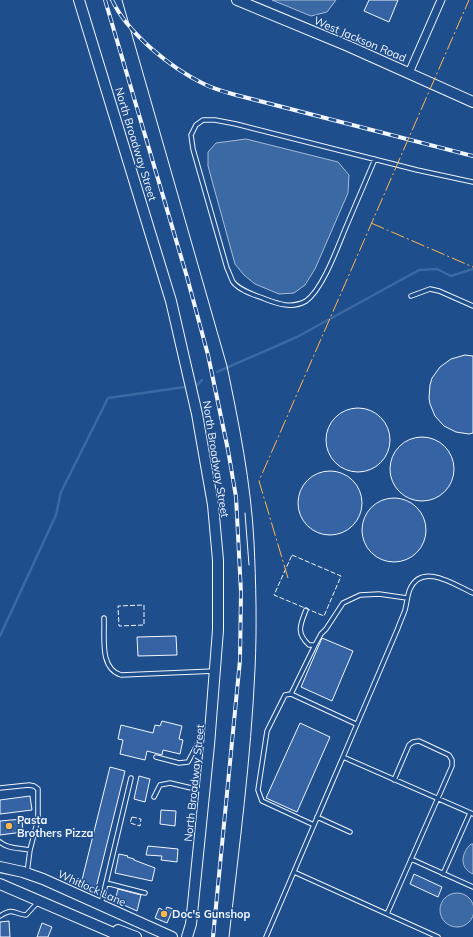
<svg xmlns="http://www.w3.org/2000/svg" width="473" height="937" viewBox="0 0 473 937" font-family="Mulish,sans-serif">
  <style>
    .water { fill: #3b69a3; stroke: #a8bbd7 }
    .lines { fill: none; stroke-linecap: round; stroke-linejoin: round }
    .stream { stroke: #3b69a3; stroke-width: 2.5 }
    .building { fill: #3563a3; stroke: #f2f6ff }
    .lane-casing { stroke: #f2f6ff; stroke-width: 5.5 }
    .street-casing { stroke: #f2f6ff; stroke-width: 9 }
    .secondary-casing { stroke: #f2f6ff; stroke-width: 12 }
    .lane { stroke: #1f4e8c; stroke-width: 3.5 }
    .street { stroke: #1f4e8c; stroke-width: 7 }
    .secondary { stroke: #1f4e8c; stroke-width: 10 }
    .tram { stroke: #f2f6ff; stroke-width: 1 }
    .rail-casing { stroke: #f2f6ff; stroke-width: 4 }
    .rail { stroke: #1f4e8c; stroke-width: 2.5; stroke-dasharray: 8; stroke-linecap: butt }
    .fence { stroke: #f2f6ff; stroke-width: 1; stroke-dasharray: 5 2; stroke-linecap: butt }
    .power { stroke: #ffb74d; stroke-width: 1; stroke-dasharray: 14 3 2 3; stroke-linecap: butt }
    .poi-dot { fill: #ffb74d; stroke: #1f4e8c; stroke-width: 1.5 }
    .labels { text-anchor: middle; stroke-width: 3; stroke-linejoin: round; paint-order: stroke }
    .street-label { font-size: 11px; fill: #f2f6ff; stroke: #1f4e8c }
    .poi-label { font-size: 11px; font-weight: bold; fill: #f2f6ff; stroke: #1f4e8c; text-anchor: start }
  </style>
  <rect width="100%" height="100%" fill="#1f4e8c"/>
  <path class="water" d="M 272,0 L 336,0 L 327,12 L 311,16 Z
    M 246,139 L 338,162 L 349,175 L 348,193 L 315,269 L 305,285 L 294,293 L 279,294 L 255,284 L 244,275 L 235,264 L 208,166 L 208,152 L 216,143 Z
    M 471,844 L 473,844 L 473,874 C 459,868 461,853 471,844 Z
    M440 910a17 17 0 1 1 34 0a17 17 0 1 1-34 0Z"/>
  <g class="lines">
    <path class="stream" d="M 217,372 L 297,337 L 419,270 L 437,269 L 451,276 L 473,269
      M 196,386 L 202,380
      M 0,636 L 56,515 L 61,492 L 108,398 L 185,387"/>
  </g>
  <path class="building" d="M 369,0 L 398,0 L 389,22 L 364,11 Z
    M 465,355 L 473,356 L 473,433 L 469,434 L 456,432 L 444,426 L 435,416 L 430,404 L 429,398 L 430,385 L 432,378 L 440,367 L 451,359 Z
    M326 440a32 32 0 1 1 64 0a32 32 0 1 1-64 0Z
    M390 469a32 32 0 1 1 64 0a32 32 0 1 1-64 0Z
    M298 503a32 32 0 1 1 64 0a32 32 0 1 1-64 0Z
    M362 530a32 32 0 1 1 64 0a32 32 0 1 1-64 0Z
    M 176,636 L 177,655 L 138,656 L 137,637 Z
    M 322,638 L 353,651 L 332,701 L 301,687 Z
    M 162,721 L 182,726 L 179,739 L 183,740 L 180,754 L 163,750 L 162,755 L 147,751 L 145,760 L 120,754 L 123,740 L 118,739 L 121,725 L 153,733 L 155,725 L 160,726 Z
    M 300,723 L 330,737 L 297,812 L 266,798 Z
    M 110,767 L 125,771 L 95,892 L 80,888 Z
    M 139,776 L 150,779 L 145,802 L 134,799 Z
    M 30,796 L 32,810 L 0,814 L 0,800 Z
    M 161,810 L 176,811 L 175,826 L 160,824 Z
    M 22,819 L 23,832 L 0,835 L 0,821 Z
    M 148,846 L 178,849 L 177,862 L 161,860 L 162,856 L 146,855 Z
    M 119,854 L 128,856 L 127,857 L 134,859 L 134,860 L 155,868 L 152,881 L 115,873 Z
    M 414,874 L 442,887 L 438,897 L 410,884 Z
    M 118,889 L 141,895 L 137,911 L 115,901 Z
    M 167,907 L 173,909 L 167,923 L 155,918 L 159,908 L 165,911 Z
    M 9,921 L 10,937 L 0,937 L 0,922 Z
    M 42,923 L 52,927 L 48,937 L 37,937 Z"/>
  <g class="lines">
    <g class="lane-casing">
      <path id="lane" d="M 375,159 C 365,182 356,204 346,227 C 338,246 323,289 306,301 C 292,309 278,304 265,299 C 255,295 240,291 233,282 C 231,278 229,272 227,268 L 193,149 L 191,135 L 196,125 L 203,120 L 215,120 L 236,124 L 417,170 L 473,182
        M 411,296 L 430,289 L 439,291 L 473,306
        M 306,610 C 300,625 296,633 309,645 L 315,645 L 321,634 L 326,629 L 343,603 L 360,595 L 379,594 L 407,598
        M 104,618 C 105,637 99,668 121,675 L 215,671
        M 291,694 L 315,645
        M 156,757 L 179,763 L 188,762 L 197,745 L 208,745
        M 343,757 L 398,628 C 400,622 403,616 405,610 C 407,603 407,596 410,589 C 422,562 455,585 473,593
        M 0,788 L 29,785 L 34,786 L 38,789 L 38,819 L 30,850
        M 154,797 L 160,785 L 170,783 L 204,791
        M 317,817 L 350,832
        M 314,825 L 262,801 L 258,790 L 267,731 L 285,695 L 291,694 L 356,724
        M 0,842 C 7,849 21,848 30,850 L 27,873
        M 411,859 L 473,887
        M 294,872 L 438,937
        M 443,874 L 470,813
        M 106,883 L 145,893
        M 101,904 L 131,778
        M 387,914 L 452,766 L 452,760 L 449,755 L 419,741 L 413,742 L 409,745 L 394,780
        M 0,916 C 14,907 13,914 26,915 L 39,901
        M 266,937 L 343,757 L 473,814"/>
    </g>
    <g class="street-casing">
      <path id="street" d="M 409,73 L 441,0"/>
    </g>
    <g class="secondary-casing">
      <path id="secondary" d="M 79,0 L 171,301 L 197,414 L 213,505 L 218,560 L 218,630 L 209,745 L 191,924 L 187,937
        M 237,0 L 348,46 L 473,102
        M 0,867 L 23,872 L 43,879 L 172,937
        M 0,884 L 123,937
        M 118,930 L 136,937"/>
    </g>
    <use href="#lane" class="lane"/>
    <use href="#street" class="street"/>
    <use href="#secondary" class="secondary"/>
    <path class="tram" d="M 122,0 L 227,366 C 239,424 251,483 254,542 C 256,584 257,627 255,669 C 251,759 239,848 229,937
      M 245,513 L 249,565"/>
    <g class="rail-casing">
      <path id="rail" d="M 105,0 L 187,277 L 208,355 L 228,450 L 236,497 L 241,592 L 240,660 L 213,937
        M 112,0 C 128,34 171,68 204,84 C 214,89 225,92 236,95 L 473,156"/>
    </g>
    <use href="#rail" class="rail"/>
    <path class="fence" d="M 292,555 L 341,576 L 324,616 L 274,595 Z
      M 144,605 L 144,625 L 119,626 L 118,606 Z
      M 132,817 L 141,819 L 140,826 L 130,823 Z"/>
    <path class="power" d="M 371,223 L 473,267
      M 288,578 L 259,481 L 469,0"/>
  </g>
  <g class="poi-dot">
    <circle cx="9" cy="826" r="4"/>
    <circle cx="164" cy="914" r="4"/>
  </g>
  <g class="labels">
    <g class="street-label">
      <text transform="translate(360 39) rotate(23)" y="4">West Jackson Road</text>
      <text transform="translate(136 144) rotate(73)" y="4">North Broadway Street</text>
      <text transform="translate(216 459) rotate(81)" y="4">North Broadway Street</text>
      <text transform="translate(194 783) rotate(-84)" y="4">North Broadway Street</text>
      <text transform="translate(92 888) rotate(24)" y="4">Whitlock Lane</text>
    </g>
    <g class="poi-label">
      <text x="17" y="824">Pasta<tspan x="17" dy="13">Brothers Pizza</tspan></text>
      <text x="172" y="918">Doc's Gunshop</text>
    </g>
  </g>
</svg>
